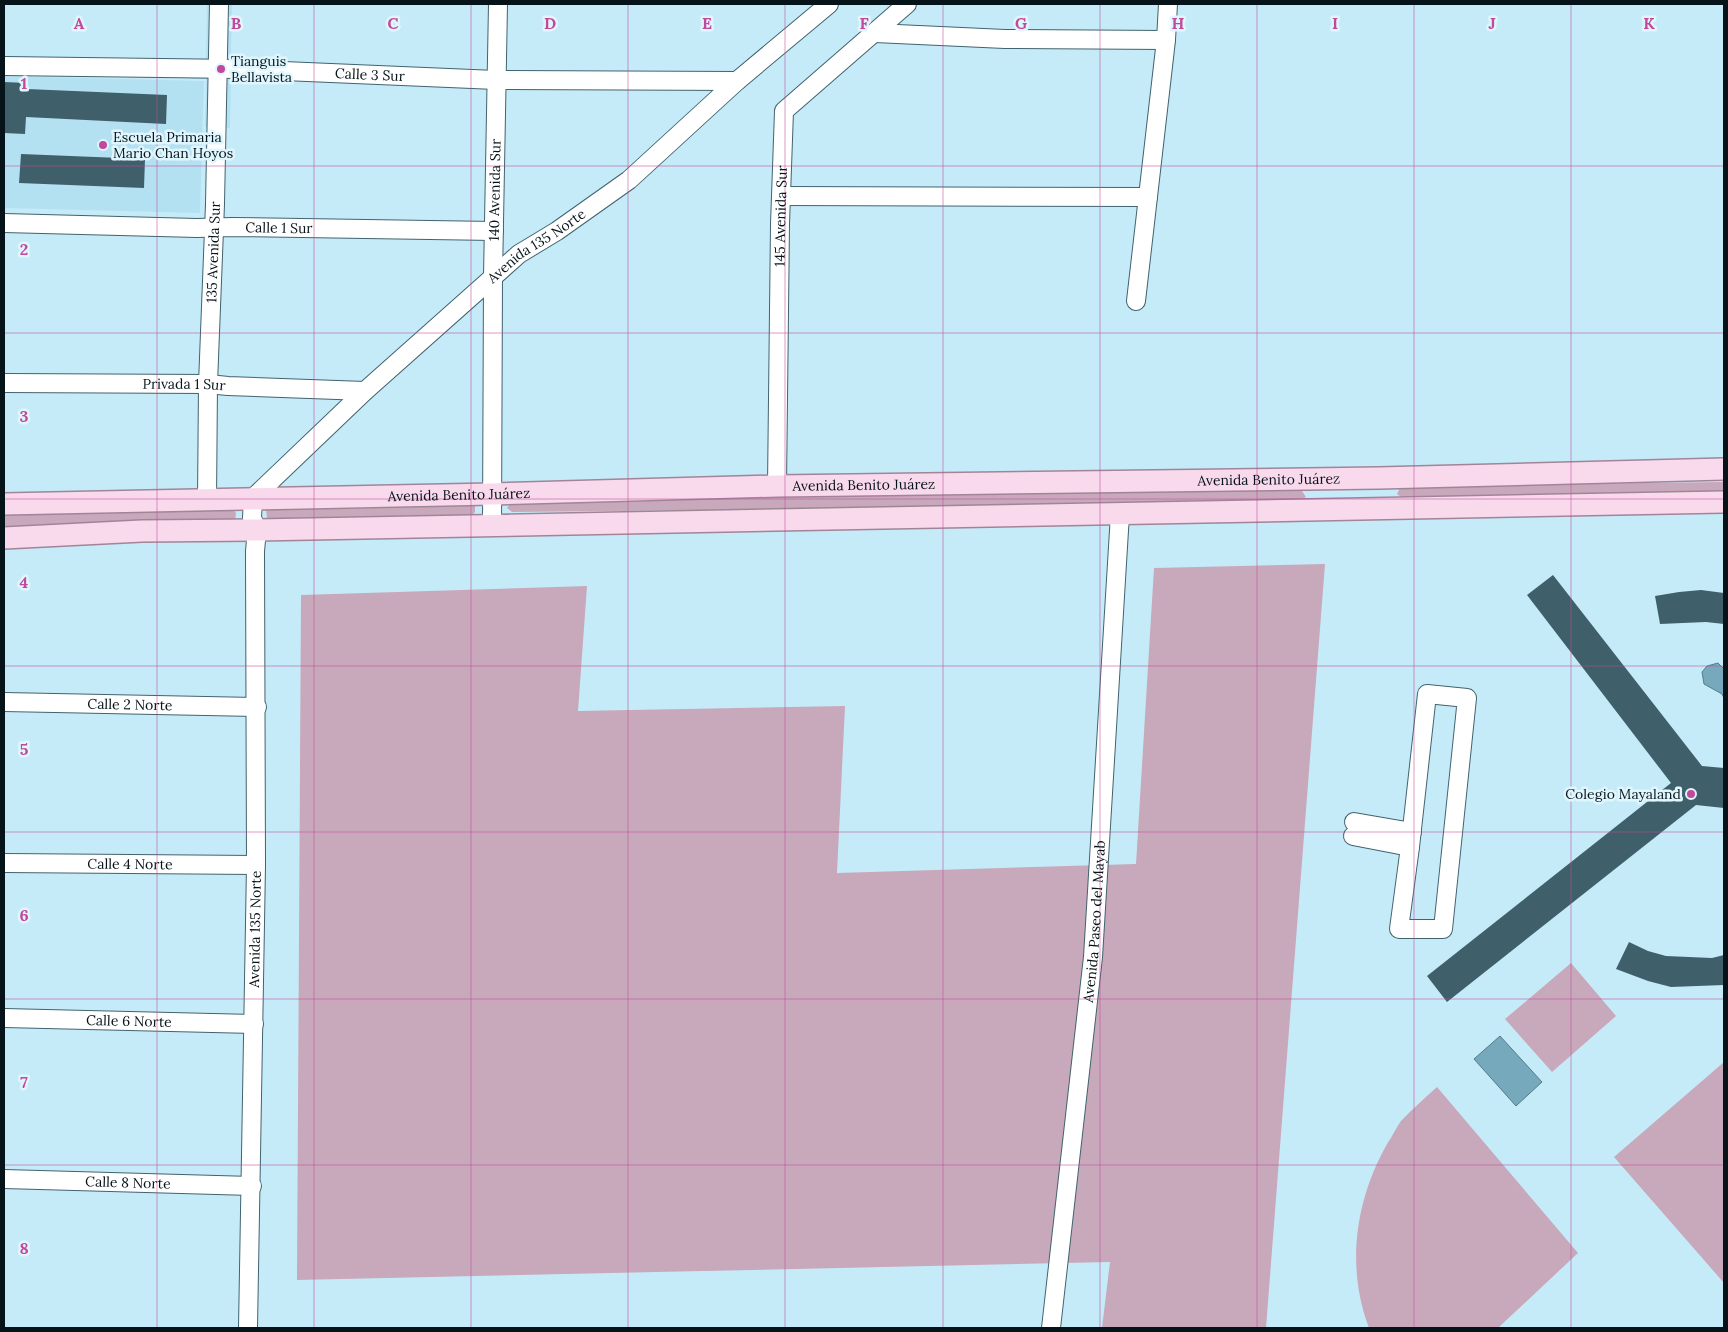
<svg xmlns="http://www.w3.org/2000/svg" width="1728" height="1332" viewBox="0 0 1728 1332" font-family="Lora,serif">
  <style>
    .built { fill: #b3e1f1 }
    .green { fill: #c8a8bb }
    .water { fill: #76a9bb; stroke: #547c8a }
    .building { fill: #3f606b }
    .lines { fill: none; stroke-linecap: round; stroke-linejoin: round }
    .minor-casing { stroke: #41636e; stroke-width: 20 }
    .major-casing { stroke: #a08599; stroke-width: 24 }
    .minor { stroke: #fff; stroke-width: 18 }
    .major { stroke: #f8daec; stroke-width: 21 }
    .grid { fill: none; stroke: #c2489b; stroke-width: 1; stroke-opacity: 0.55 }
    .poi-dot { fill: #c2489b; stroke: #e0f6fe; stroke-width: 2 }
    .labels { text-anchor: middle; stroke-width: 5; stroke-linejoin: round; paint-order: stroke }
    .poi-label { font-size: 14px; fill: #061318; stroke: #e0f6fe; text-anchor: start }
    .street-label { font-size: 14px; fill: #061318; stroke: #e0f6fe }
    .grid-label { font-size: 16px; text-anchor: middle; font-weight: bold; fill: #c2489b; stroke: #e0f6fe; stroke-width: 5; stroke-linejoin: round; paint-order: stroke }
  </style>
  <rect width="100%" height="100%" fill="#c6ebf8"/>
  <path class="built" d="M 207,4 L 232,4 L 231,59 L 250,59 L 250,82 L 231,82 L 230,128 L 205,127 L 206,79 L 191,79 L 192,60 L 206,59 Z
    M 4,76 L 204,81 L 200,213 L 4,208 Z"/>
  <path class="green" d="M 1724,482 L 1724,492 L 1401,497 L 1397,494 L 1401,486 Z
    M 1300,488 L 1306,497 L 1300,500 L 902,508 L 512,512 L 507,508 L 512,501 Z
    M 465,501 L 475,506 L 475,512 L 471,517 L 272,522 L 267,518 L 266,509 L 279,504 Z
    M 232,507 L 236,513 L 235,521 L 4,529 L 4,513 Z
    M 1325,564 L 1266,1328 L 1102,1328 L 1110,1262 L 297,1280 L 301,595 L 587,586 L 578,711 L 845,706 L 837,873 L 1136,864 L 1154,568 Z
    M 1571,963 L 1616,1016 L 1552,1072 L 1505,1019 Z
    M 1724,1062 L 1724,1283 L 1614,1157 Z
    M 1437,1087 L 1578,1253 L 1498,1328 L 1369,1328 C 1346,1267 1355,1201 1387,1144 C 1392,1137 1396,1128 1401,1121 C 1412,1109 1425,1098 1437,1087 Z"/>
  <path class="water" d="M 1718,663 L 1724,669 L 1724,698 L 1722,694 L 1704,684 L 1702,672 L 1707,666 Z
    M 1500,1036 L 1542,1082 L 1516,1106 L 1474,1059 Z"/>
  <path class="building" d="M 4,82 L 27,83 L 27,89 L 167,95 L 166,124 L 26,117 L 25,134 L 4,133 Z
    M 21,154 L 145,159 L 144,188 L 19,183 Z
    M 1553,575 L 1702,766 L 1724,768 L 1724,808 L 1696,805 L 1447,1002 L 1427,976 L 1671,783 L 1527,595 Z
    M 1701,590 L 1724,593 L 1724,624 L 1706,622 L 1660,624 L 1655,596 L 1679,592 Z
    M 1629,942 L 1648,951 L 1666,956 L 1712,958 L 1724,955 L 1724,985 L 1671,987 L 1648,981 L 1616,969 Z"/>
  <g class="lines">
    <g class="minor-casing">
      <g id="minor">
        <path d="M 875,33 L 1005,39 L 1166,40"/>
        <path id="s1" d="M 4,66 L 239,69 L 496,80 L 737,81"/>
        <path d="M 782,196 L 1148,197"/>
        <path id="s2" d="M 4,223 L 197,228 L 232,227 L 494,231"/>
        <path d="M 1136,301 L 1166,40 L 1168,4"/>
        <path id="s3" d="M 4,383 L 208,384 L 228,386 L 365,391"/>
        <path id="s4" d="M 777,486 L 780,224 L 784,111 L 907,4"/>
        <path id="s5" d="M 207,501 L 208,384 L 215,204 L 219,4"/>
        <path id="s6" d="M 492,526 L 493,277 L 498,4"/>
        <path d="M 1427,694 L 1467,698 L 1443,929 L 1399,929 L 1410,847 Z"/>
        <path id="s7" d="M 4,702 L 257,707"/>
        <path d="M 1354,822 L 1412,832"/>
        <path d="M 1353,836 L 1410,847"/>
        <path id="s8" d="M 4,863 L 256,865"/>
        <path id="s9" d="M 4,1018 L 254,1024"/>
        <path id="s10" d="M 4,1179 L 252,1186"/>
        <path id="s11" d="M 248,1328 L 256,865 L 255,551 L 257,530 L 252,518 L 253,498 L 365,391 L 519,254 L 557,231 L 629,180 L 737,81 L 829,4"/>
        <path id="s12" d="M 1051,1328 L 1093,957 L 1120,514"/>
      </g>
    </g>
    <g class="major-casing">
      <g id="major">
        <path id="s13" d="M 4,504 L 492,494 L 777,486 L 1379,478 L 1724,469"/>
        <path d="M 4,538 L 142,531 L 257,530 L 1724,502"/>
      </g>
    </g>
    <use href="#minor" class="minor"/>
    <use href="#major" class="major"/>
  </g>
  <path class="grid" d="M 157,4 L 157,1328M 314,4 L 314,1328M 471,4 L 471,1328M 628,4 L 628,1328M 785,4 L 785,1328M 943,4 L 943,1328M 1100,4 L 1100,1328M 1257,4 L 1257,1328M 1414,4 L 1414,1328M 1571,4 L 1571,1328M 4,166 L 1724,166M 4,333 L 1724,333M 4,499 L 1724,499M 4,666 L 1724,666M 4,832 L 1724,832M 4,999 L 1724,999M 4,1165 L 1724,1165"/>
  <g class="poi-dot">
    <circle cx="221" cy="69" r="5"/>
    <circle cx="103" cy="145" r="5"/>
    <circle cx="1691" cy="794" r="5"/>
  </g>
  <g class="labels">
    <g class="poi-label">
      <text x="231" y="66">Tianguis<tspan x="231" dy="16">Bellavista</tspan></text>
      <text x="113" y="142">Escuela Primaria<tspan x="113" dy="16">Mario Chan Hoyos</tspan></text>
      <text x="1681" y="799" text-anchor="end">Colegio Mayaland</text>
    </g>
    <g class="street-label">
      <text dy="5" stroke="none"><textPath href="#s1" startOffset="366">Calle 3 Sur</textPath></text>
      <text dy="5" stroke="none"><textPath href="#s6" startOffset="336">140 Avenida Sur</textPath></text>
      <text dy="5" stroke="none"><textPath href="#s4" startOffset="270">145 Avenida Sur</textPath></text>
      <text dy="5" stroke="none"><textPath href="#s2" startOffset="275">Calle 1 Sur</textPath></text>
      <text dy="5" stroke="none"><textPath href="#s11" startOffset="1211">Avenida 135 Norte</textPath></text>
      <text dy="5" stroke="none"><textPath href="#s5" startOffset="249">135 Avenida Sur</textPath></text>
      <text dy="5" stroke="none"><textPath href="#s3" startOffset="180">Privada 1 Sur</textPath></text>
      <text dy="5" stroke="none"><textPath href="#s13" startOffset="1265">Avenida Benito Juárez</textPath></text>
      <text dy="5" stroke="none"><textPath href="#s13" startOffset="860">Avenida Benito Juárez</textPath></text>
      <text dy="5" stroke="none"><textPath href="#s13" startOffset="455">Avenida Benito Juárez</textPath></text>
      <text dy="5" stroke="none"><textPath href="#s7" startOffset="126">Calle 2 Norte</textPath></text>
      <text dy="5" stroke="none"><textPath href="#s8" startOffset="126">Calle 4 Norte</textPath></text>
      <text dy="5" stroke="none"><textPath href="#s12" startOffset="409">Avenida Paseo del Mayab</textPath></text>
      <text dy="5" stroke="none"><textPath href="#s11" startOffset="399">Avenida 135 Norte</textPath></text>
      <text dy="5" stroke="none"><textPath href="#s9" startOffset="125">Calle 6 Norte</textPath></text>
      <text dy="5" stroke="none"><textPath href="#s10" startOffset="124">Calle 8 Norte</textPath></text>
    </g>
  </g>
  <g class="grid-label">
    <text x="79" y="29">A</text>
    <text x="236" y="29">B</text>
    <text x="393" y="29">C</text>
    <text x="550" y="29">D</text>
    <text x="707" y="29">E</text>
    <text x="864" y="29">F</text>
    <text x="1021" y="29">G</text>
    <text x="1178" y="29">H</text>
    <text x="1335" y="29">I</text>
    <text x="1492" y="29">J</text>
    <text x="1649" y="29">K</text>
    <text x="24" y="89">1</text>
    <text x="24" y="255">2</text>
    <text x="24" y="422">3</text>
    <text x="24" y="588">4</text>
    <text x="24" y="755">5</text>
    <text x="24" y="921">6</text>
    <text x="24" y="1088">7</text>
    <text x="24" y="1254">8</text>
  </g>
  <rect width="1728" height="1332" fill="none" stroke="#061318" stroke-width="10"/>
</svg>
